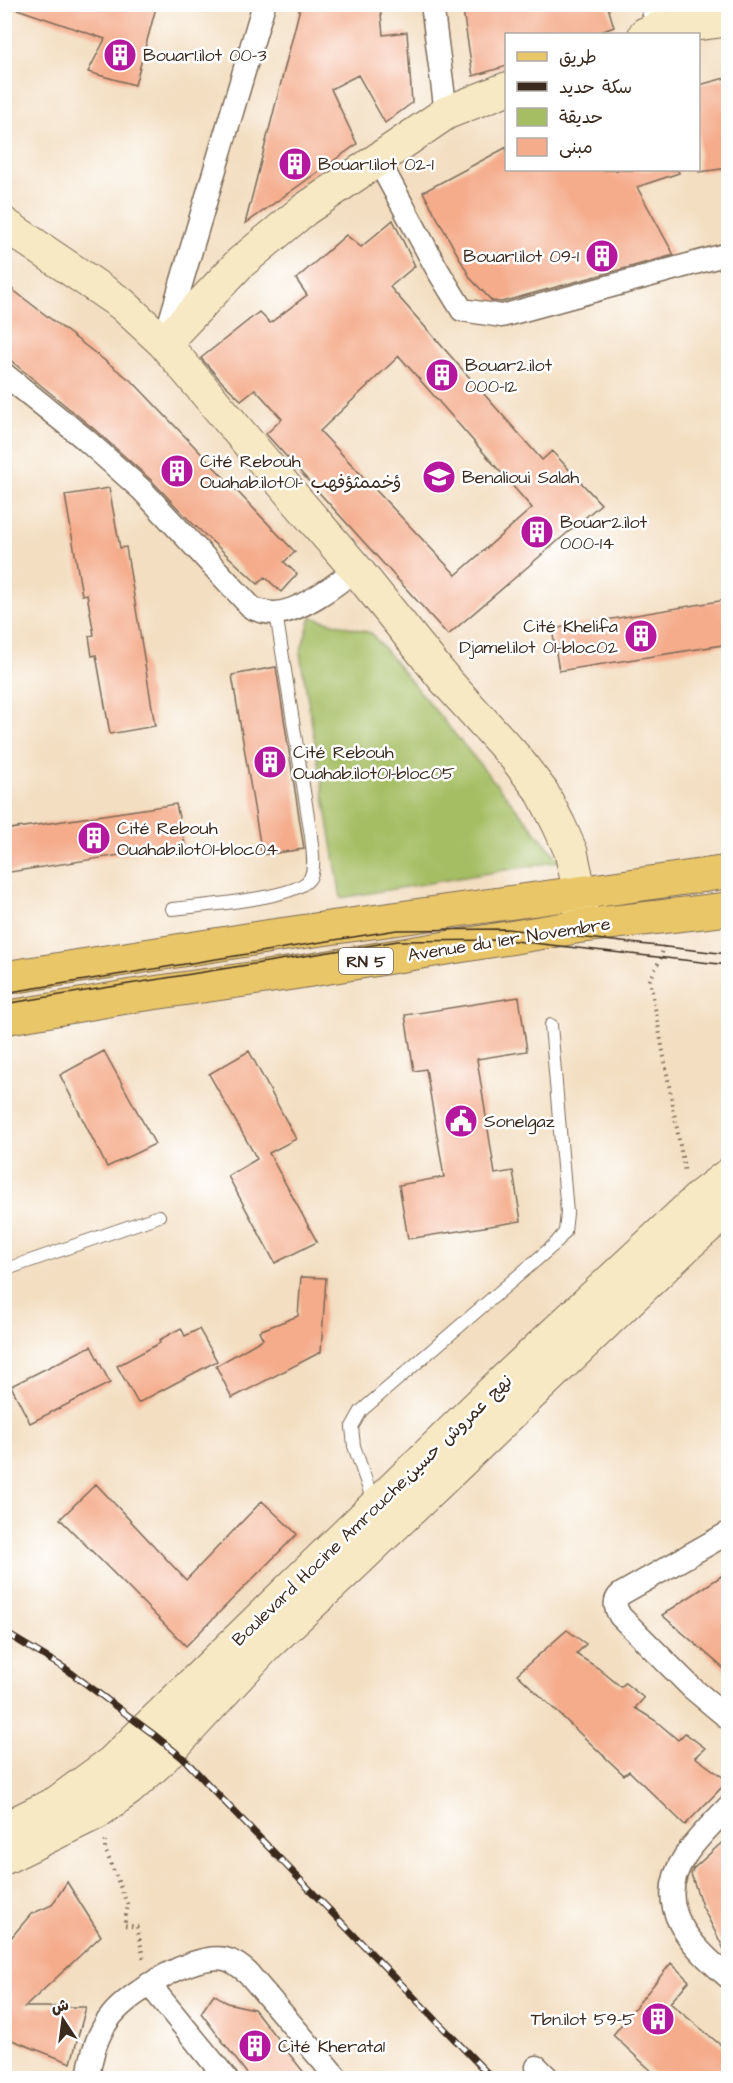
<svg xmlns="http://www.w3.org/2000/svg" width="733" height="2083" viewBox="0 0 733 2083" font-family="'Architects Daughter','Playpen Sans Arabic',sans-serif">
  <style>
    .green { fill: #a5be64; stroke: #707441; stroke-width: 1.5 }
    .building { fill: #f4ac8b; fill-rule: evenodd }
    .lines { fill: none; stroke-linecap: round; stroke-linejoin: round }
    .lane-casing { stroke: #7b6957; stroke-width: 14 }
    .street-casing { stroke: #7b6957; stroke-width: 25 }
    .secondary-casing { stroke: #7b6957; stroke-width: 35 }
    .primary-casing { stroke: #7b6957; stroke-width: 35 }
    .path { stroke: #7b6957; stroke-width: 4; stroke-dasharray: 1.5 4.5; stroke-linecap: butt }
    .lane { stroke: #fff; stroke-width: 12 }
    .street { stroke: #fff; stroke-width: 22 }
    .secondary { stroke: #f6e9c3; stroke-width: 33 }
    .primary { stroke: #e9c769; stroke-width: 33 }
    .tram { stroke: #3b2a1e; stroke-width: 1.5 }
    .rail-casing { stroke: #3b2a1e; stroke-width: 7 }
    .rail { stroke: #fff; stroke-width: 4.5; stroke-dasharray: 14; stroke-linecap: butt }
    .labels { text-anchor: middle; stroke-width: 5; stroke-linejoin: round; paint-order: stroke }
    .shield { fill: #fff; stroke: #766a62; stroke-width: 1.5 }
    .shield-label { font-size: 16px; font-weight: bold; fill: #3b2a1e }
    .poi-label { font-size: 18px; fill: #3b2a1e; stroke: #fff; text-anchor: start }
    .street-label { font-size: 18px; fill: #3b2a1e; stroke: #fff }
  </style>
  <rect width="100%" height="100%" fill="#fff"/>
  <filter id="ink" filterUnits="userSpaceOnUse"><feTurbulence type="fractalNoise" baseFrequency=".0167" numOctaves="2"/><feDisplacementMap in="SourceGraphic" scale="12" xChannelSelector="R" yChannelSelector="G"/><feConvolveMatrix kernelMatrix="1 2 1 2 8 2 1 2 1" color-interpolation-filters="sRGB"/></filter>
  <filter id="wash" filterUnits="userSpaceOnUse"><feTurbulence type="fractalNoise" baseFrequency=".008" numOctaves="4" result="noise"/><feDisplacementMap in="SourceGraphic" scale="24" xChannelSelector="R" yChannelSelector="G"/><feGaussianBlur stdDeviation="1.35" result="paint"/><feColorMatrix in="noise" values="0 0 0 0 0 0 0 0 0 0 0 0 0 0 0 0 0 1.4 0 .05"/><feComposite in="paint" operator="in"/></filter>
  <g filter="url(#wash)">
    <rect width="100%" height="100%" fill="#f3dec1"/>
    <path class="green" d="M 311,617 L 371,633 L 560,861 L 341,898 L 300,653 Z"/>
    <g id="blocks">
      <path class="building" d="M 14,4 L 157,4 L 135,85 L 88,72 L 105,39 L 14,8 Z
        M 301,4 L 380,4 L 383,35 L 407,32 L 412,103 L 385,123 L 358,75 L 331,89 L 357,144 L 245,224 Z
        M 462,4 L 607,4 L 614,27 L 596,34 L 507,34 L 507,66 L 473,76 Z
        M 729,77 L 729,168 L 699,172 L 699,85 Z
        M 507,147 L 507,170 L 678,170 L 679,173 L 637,187 L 674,255 L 501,302 L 492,301 L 471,279 L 423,192 Z
        M 393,220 L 415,266 L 390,287 L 542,460 L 552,451 L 601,504 L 448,635 L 266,434 L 282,419 L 255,389 L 241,400 L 222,382 L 201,358 L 259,312 L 270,323 L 307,295 L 296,279 L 346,235 L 361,247 ZM 399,356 L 532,508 L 456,575 L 320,431 Z
        M 4,283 L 134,383 L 295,552 L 284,562 L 297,574 L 281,592 L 265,577 L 258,584 L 190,521 L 151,480 L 94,429 L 4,355 Z
        M 109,488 L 120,548 L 126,547 L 155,726 L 110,734 L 96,655 L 92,656 L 89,636 L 94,635 L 87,594 L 82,595 L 65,495 Z
        M 725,600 L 729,644 L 559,671 L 552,629 Z
        M 276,667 L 304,849 L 262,855 L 232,675 Z
        M 176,804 L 185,845 L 4,873 L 4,830 Z
        M 519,997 L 527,1051 L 477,1059 L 495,1174 L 513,1171 L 521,1221 L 408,1239 L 399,1185 L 444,1177 L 426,1069 L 414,1071 L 405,1015 Z
        M 104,1051 L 155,1144 L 107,1167 L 60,1075 Z
        M 249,1051 L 296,1139 L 269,1153 L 317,1242 L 275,1263 L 228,1176 L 257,1159 L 209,1074 Z
        M 301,1277 L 326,1278 L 321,1352 L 232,1398 L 216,1366 L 263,1339 L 259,1331 L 298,1316 Z
        M 181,1328 L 185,1336 L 199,1329 L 217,1361 L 138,1403 L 117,1366 L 160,1343 L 159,1340 Z
        M 91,1346 L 110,1383 L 30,1423 L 11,1386 Z
        M 96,1484 L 186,1580 L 262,1501 L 297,1534 L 186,1646 L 60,1519 Z
        M 729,1571 L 729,1673 L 662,1615 Z
        M 567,1630 L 586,1644 L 576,1654 L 598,1668 L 621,1687 L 625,1683 L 644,1698 L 635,1708 L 656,1721 L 678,1740 L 685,1733 L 705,1748 L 695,1757 L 728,1781 L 685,1825 L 629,1771 L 624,1775 L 517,1674 Z
        M 729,1836 L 729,1959 L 702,1906 L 691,1874 L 693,1869 Z
        M 67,1882 L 101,1936 L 25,2007 L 86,2007 L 71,2063 L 4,2037 L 4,1946 L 31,1914 L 52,1905 Z
        M 671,1963 L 689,1981 L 670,2003 L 729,2052 L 729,2079 L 660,2079 L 613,2035 Z
        M 214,1994 L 227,2003 L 254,2009 L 309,2079 L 251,2079 L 201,2013 Z"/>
    </g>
  </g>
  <g filter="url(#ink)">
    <use href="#blocks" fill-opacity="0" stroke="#7b6957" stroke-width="1.5"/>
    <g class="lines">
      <g class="lane-casing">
        <path id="lane" d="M 172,909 C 197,906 299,899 310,878 C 316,867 312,849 311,836 L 276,613
          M 4,1270 L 159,1216
          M 374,1504 L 354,1446 L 352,1427 L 361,1411 L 555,1244 L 565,1232 L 567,1213 L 551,1025"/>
      </g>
      <g class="street-casing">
        <path id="street" d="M 432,4 L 446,113
          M 652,4 L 657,29
          M 378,160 L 437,269 L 462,310 L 502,316 L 728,254
          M 165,338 L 264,4
          M 4,374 L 85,439 L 142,490 L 252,608 C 259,611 267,613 275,613 C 301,612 337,584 356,569
          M 728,1533 L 621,1594 C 613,1601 615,1607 620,1616 L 692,1688 L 728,1718
          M 728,1807 C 714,1822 697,1838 685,1856 C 651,1907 692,1946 728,1977
          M 149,1984 L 226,2078
          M 537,2067 L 548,2078
          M 88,2078 C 91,2055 97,2033 112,2015 C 131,1992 195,1952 225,1959 C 234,1961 241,1967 248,1973 L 337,2078"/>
      </g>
      <g class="secondary-casing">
        <path id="secondary" d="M 645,34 L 657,29 L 728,20
          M 4,224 L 122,304 L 164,343 L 293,496 L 356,569 L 446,681 L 515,757 L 542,792 L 559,825 L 571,852 L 580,893 L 581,920
          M 164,343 L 240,263 L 304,210 L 446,113 L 506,89
          M 4,1829 L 56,1803 L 112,1762 L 497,1387 L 702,1195 L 728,1175
          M 4,1858 L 96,1813 L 129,1789 L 160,1761 L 266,1646 L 350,1568 L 688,1244 L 728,1209"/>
      </g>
      <g class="primary-casing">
        <path id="primary" d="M 4,978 L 272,936 L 728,872
          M 4,1018 L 132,996 L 293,973 L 582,926 L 728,909"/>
      </g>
      <path class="path" d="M 664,946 L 661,957 L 650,980 L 685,1173
        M 105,1841 L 105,1849 L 128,1906 L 124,1925 L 137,1927 L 144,1960"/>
      <use href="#lane" class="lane"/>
      <use href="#street" class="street"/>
      <use href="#secondary" class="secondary"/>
      <use href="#primary" class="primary"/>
      <path class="tram" d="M 4,993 L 397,930 L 507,929 L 728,954
        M 4,1004 L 398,941 L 506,940 L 728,965"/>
      <g class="rail-casing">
        <path id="rail" d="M 4,1632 L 66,1669 L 153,1734 L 184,1759 L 222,1799 L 221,1798
          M 222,1799 L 492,2078"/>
      </g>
      <use href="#rail" class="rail"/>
    </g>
  </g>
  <defs>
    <g id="building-disc" transform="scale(1.725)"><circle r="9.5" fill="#b5179e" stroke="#fff"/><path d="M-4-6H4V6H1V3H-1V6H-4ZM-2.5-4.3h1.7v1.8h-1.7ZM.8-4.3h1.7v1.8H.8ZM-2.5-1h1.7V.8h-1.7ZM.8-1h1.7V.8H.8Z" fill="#fff"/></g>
    <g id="school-disc" transform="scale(1.725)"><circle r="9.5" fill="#b5179e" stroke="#fff"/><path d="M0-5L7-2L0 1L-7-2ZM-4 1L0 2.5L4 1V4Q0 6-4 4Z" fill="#fff"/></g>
    <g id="civic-disc" transform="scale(1.725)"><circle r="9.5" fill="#b5179e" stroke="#fff"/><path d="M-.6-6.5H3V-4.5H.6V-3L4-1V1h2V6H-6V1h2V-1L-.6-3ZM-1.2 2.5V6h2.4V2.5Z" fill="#fff"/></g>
  </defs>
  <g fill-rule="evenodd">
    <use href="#building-disc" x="120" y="55"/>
    <use href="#building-disc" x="295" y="164"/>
    <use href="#building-disc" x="602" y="256"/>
    <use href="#building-disc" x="442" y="375"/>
    <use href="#building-disc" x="177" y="471"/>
    <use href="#school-disc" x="439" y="477"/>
    <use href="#building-disc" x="537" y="532"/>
    <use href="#building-disc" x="641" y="636"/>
    <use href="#building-disc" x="270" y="762"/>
    <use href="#building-disc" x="94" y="838"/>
    <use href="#civic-disc" x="461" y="1121"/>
    <use href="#building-disc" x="658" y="2019"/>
    <use href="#building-disc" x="255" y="2046"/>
  </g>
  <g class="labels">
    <rect class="shield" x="339" y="948" width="54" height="26" rx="4.5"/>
    <g class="shield-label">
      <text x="366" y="967">RN 5</text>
    </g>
    <g class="poi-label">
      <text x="143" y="61">Bouar1.ilot 00-3</text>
      <text x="318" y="170">Bouar1.ilot 02-1</text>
      <text x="579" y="262" text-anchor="end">Bouar1.ilot 09-1</text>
      <text x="465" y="371">Bouar2.ilot<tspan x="465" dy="21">000-12</tspan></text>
      <text x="200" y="467">Cité Rebouh<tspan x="200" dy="21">Ouahab.ilot01- ؤخممثؤفهب</tspan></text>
      <text x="462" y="483">Benalioui Salah</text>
      <text x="560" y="528">Bouar2.ilot<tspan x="560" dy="21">000-14</tspan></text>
      <text x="618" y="632" text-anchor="end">Cité Khelifa<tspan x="618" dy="21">Djamel.ilot 01-bloc02</tspan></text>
      <text x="293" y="758">Cité Rebouh<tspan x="293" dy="21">Ouahab.ilot01-bloc05</tspan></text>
      <text x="117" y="834">Cité Rebouh<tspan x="117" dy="21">Ouahab.ilot01-bloc04</tspan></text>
      <text x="484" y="1127">Sonelgaz</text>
      <text x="635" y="2025" text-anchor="end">Tbn.ilot 59-5</text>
      <text x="278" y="2052">Cité Kherata1</text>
    </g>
    <g class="street-label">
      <text transform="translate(509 939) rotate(-9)" y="6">Avenue du 1er Novembre</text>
      <text transform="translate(372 1510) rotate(-44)" y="6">Boulevard Hocine Amrouche;نهج عمروش حسين</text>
    </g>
  </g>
  <rect width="733" height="2083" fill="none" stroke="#fff" stroke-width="24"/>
  <rect x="505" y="33" width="195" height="138" fill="#ffffff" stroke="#b1aaa5" stroke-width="1.5"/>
  <rect x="517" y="52" width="30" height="9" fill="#e9c769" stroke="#b1aaa5" stroke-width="1.5"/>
  <text x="559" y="63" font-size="18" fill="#3b2a1e">طريق</text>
  <rect x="517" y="82" width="30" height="9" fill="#3b2a1e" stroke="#b1aaa5" stroke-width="1.5"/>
  <text x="559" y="93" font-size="18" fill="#3b2a1e">سكة حديد</text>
  <rect x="517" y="108" width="30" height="18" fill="#a5be64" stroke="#b1aaa5" stroke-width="1.5"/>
  <text x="559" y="123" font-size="18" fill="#3b2a1e">حديقة</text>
  <rect x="517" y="138" width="30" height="18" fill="#f4ac8b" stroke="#b1aaa5" stroke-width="1.5"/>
  <text x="559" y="153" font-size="18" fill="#3b2a1e">مبنى</text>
  <g transform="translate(63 2020) rotate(347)" stroke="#ffffff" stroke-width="4.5" paint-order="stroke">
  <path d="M0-4.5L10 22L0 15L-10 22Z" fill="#3b2a1e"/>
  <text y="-9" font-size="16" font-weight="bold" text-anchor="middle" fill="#3b2a1e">ش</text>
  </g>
</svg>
